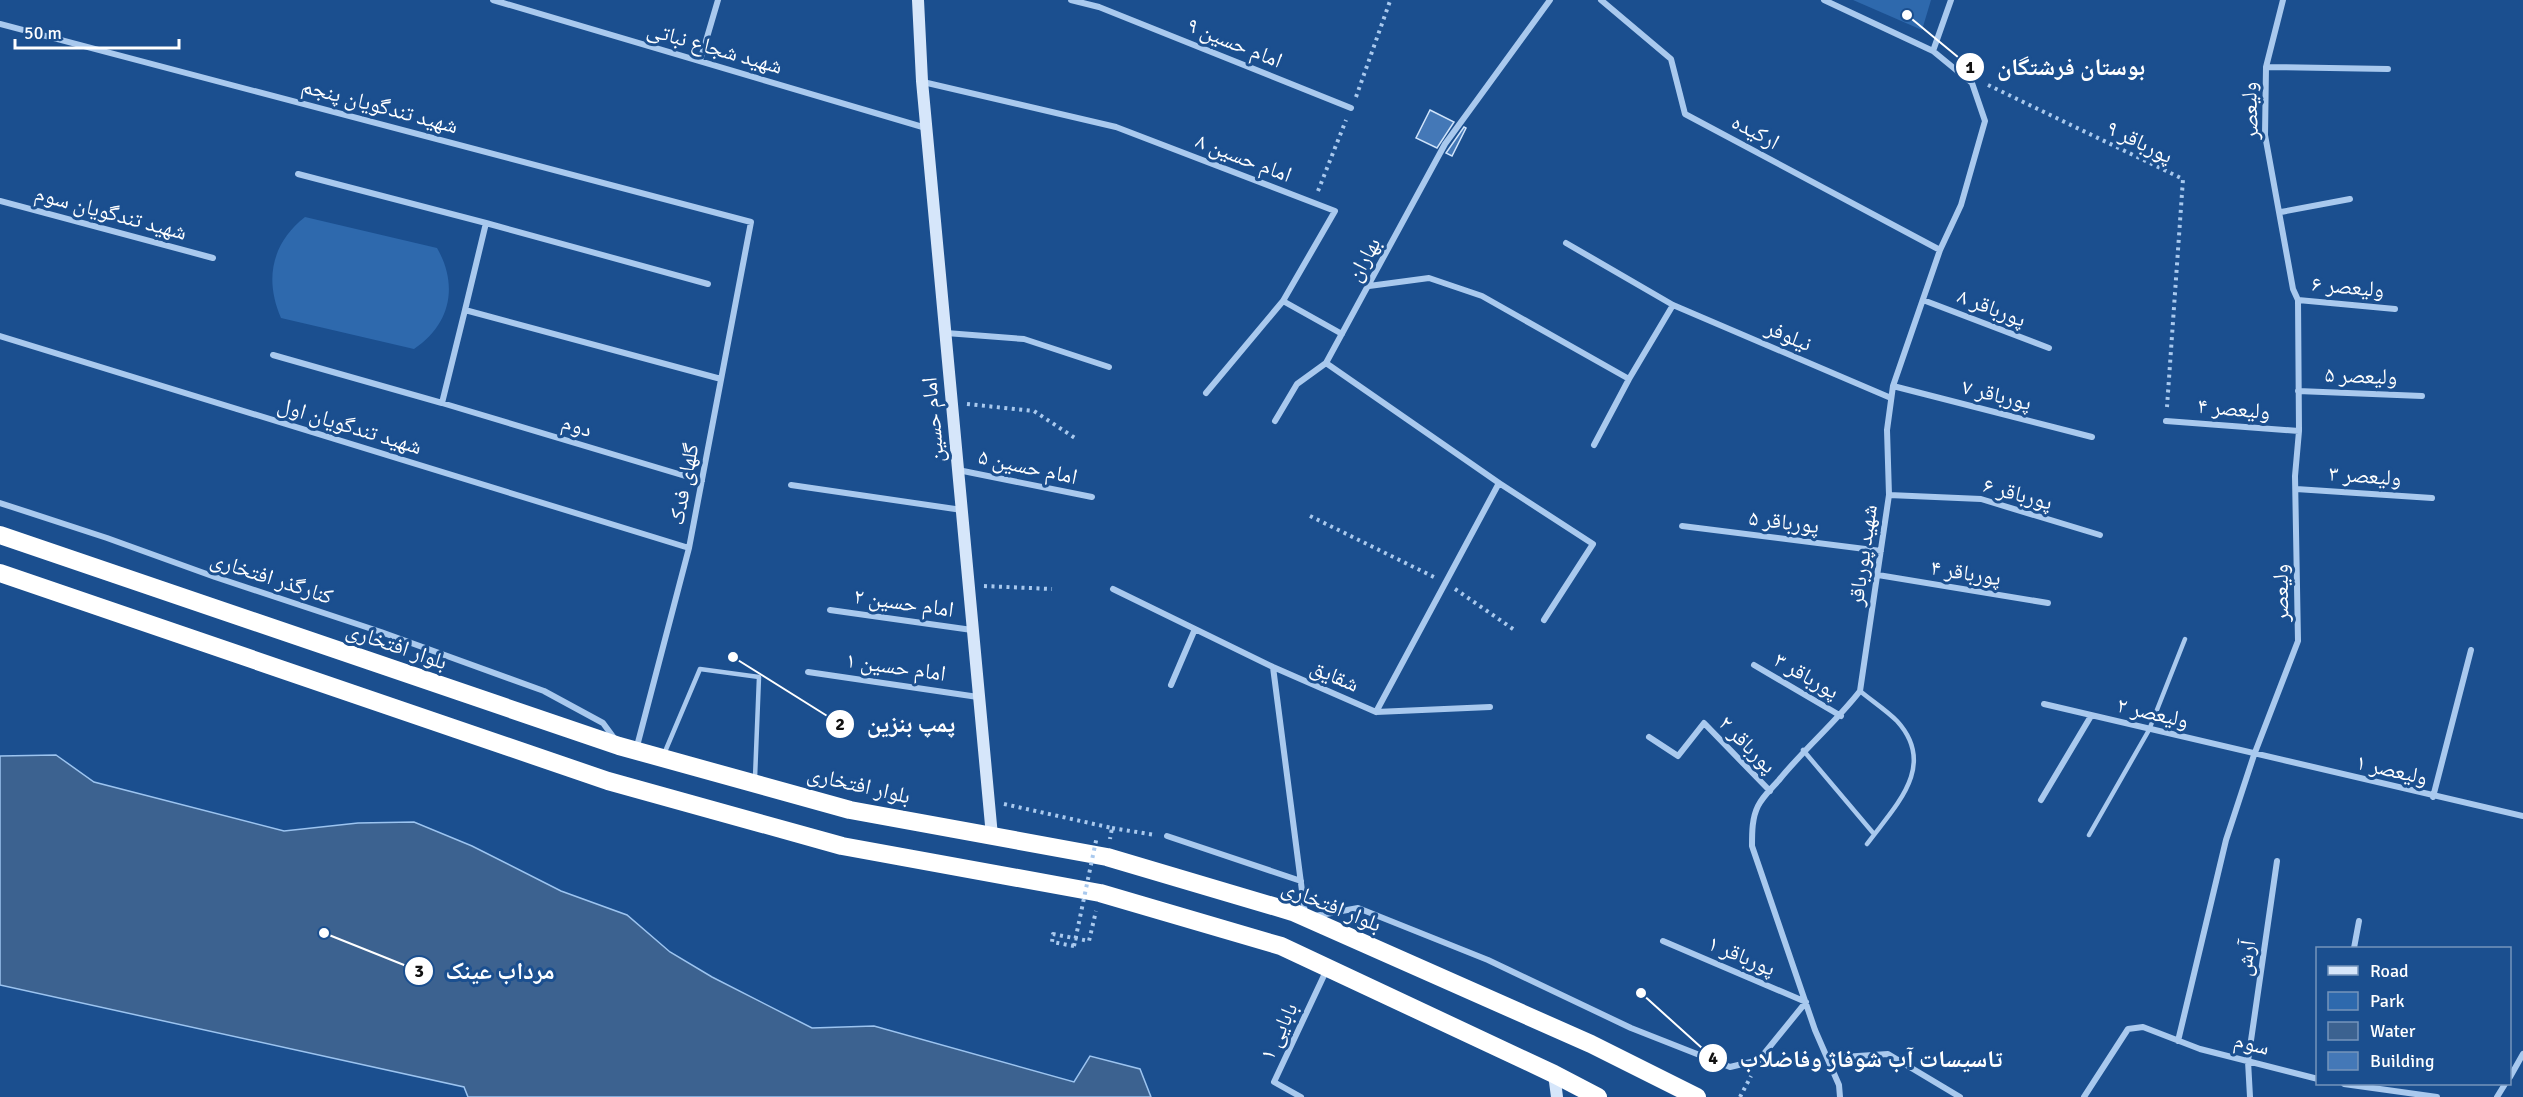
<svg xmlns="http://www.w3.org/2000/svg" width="2523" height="1097" viewBox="0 0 2523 1097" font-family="Signika,'Noto Naskh Arabic',sans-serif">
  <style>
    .green { fill: #2e69ad }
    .water { fill: #3c6290; stroke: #9cc4f0; stroke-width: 1.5 }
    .building { fill: #4478b7; stroke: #cfe3fa; stroke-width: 1.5 }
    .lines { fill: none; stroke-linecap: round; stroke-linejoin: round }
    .path { stroke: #a9c9ee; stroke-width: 4; stroke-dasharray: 3 4.5; stroke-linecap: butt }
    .lane { stroke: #a9c9ee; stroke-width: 4.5 }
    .street { stroke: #a9c9ee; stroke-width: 6 }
    .secondary { stroke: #d6e6fa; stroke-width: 12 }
    .highway { stroke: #fff; stroke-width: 18 }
    .path-bridge { stroke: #a9c9ee; stroke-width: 4; stroke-dasharray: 3 4.5; stroke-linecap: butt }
    .labels { text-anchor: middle; stroke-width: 6; stroke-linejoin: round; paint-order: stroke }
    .street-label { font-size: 22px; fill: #fff; stroke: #1b4f8f }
    .leader { fill: none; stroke: #fff; stroke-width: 2 }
    .callout-dot { fill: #fff; stroke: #1b4f8f; stroke-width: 2 }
    .mark-label { font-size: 18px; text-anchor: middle; font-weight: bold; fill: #111 }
    .callout-label { font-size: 24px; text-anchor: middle; font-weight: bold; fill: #fff; stroke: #1b4f8f; stroke-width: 6; stroke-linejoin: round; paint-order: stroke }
  </style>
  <rect width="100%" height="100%" fill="#1b4f8f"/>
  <path class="green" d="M 1853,0 L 1931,0 L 1922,30 Z
    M 305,217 L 437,248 C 459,286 450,325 414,349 L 281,318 C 264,279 272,243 305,217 Z"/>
  <path class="water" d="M 56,755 L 94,782 L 284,831 L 358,823 L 414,822 L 472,846 L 561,891 L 627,915 L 670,952 L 712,977 L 812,1028 L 874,1026 L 1074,1082 L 1090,1056 L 1140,1069 L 1151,1097 L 468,1097 L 464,1087 L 0,985 L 0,756 Z"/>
  <path class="building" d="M 1430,110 L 1454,122 L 1437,148 L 1416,138 Z
    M 1464,127 L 1466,128 L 1452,156 L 1446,153 Z"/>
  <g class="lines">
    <path class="path" d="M 1988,85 L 2183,179 L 2167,407
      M 1356,97 L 1390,1
      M 1318,191 L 1346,120
      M 967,404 L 1034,411 L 1075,438
      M 1310,516 L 1436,578
      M 984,586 L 1052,589
      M 1455,589 L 1516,631
      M 1004,804 L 1112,828 L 1110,839
      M 1112,828 L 1155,835
      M 1074,946 L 1052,942 L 1053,934 L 1089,941 L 1096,911
      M 1740,1097 L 1751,1076"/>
    <path class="lane" d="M 1860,691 C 1872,701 1886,710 1897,721 C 1938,766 1895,806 1867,844
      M 1803,750 L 1874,834
      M 664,754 L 700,669 L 759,677 L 755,778
      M 2089,835 L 2149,730 L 2185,639"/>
    <path class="street" d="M 493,0 L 926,128
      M 1071,0 L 1099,7 L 1351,108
      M 1601,0 L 1671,59 L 1685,114 L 1940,250
      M 1824,0 L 1933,51
      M 0,24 L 751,222 L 689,548 L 636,750
      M 700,61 L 718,0
      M 2266,67 L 2388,69
      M 923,82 L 1116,127 L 1335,211 L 1283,301 L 1206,393
      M 298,174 L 486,223
      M 0,201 L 213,258
      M 2281,212 L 2350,199
      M 1566,243 L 1673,305 L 1891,398
      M 1369,286 L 1429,278 L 1482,296 L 1629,379 L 1594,445
      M 1923,300 L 2049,348
      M 2298,300 L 2395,309
      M 1283,301 L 1342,334
      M 465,310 L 486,223 L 708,284
      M 946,333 L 1024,339 L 1109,367
      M 0,336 L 689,548
      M 273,355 L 442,403 L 465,310 L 721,379
      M 1326,363 L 1499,483 L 1593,544 L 1544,620
      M 1629,379 L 1673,305
      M 1893,386 L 2092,437
      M 2298,391 L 2422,396
      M 442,403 L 702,481
      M 1275,421 L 1297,384 L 1326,363 L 1445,144 L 1550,0
      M 2166,421 L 2299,431
      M 958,470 L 1092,497
      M 791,485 L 962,510
      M 2296,489 L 2432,498
      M 1889,495 L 1981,499 L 2100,535
      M 0,503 L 107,538 L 215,577 L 381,632 L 544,691 L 603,723 L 614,738
      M 1682,526 L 1881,551
      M 1878,575 L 2048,603
      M 1113,589 L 1273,667 L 1376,712 L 1490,707
      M 830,610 L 972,630
      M 1754,665 L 1841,716
      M 1273,667 L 1305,914
      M 808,672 L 978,697
      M 1171,685 L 1195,629
      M 2044,704 L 2523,816
      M 1376,712 L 1499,483
      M 1649,737 L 1678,756 L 1704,723 L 1770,791
      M 2433,797 L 2471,650
      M 2041,800 L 2091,716
      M 1167,836 L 1301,881
      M 1315,916 L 1358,908 L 1488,960 L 1631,1028 L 1730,1067 L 1759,1060 L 1806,1002 L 1663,941
      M 2354,948 L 2359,921
      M 2178,1041 L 2226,840 L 2254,755 L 2298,641 L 2295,476 L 2299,431 L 2298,300 L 2293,289 L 2265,135 L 2266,67 L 2283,0
      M 1828,1058 L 1888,1054 L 1960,1097
      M 2510,1077 L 2523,1054
      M 2344,1084 L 2437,1097
      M 1301,1097 L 1274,1082 L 1327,969
      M 1840,1097 L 1839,1085 L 1815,1030 L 1752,846 C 1752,832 1752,818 1758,806 C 1763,796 1772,788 1779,780 C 1804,749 1835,723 1860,691 L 1889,495 L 1887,430 L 1893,386 L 1940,250 L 1961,205 L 1985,121 L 1972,83 L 1933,51 L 1951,0
      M 2084,1097 L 2128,1029 L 2143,1027 L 2200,1049 L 2318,1079
      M 2250,1097 L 2248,1061 L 2277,861
      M 2497,1097 L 2505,1084"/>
    <path class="secondary" d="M 918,0 L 922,81 L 992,836
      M 1554,1074 L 1557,1097"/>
    <path class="highway" d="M 0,535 L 619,746 L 850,810 L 1107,857 L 1293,912 L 1591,1044 L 1697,1097
      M 0,573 L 608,781 L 842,846 L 1100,893 L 1281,946 L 1554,1074 L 1598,1097"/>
    <path class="path-bridge" d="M 1074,946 L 1097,836"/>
  </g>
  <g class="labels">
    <g class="street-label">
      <text transform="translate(1235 42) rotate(22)" y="8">امام حسین ۹</text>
      <text transform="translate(715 47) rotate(16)" y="8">شهید شجاع نباتی</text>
      <text transform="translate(380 105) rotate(15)" y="8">شهید تندگویان پنجم</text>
      <text transform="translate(2249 111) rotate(-92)" y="8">ولیعصر</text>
      <text transform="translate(1756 131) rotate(28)" y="8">ارکیده</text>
      <text transform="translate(2140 141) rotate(26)" y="8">پورباقر ۹</text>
      <text transform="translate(1244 157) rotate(21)" y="8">امام حسین ۸</text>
      <text transform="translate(111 212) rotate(15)" y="8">شهید تندگویان سوم</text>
      <text transform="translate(1363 259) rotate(-61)" y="8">بهاران</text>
      <text transform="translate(2348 286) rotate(5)" y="8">ولیعصر ۶</text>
      <text transform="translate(1992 307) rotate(21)" y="8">پورباقر ۸</text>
      <text transform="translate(1789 335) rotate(23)" y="8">نیلوفر</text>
      <text transform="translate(2361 375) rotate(2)" y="8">ولیعصر ۵</text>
      <text transform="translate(1997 394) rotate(14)" y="8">پورباقر ۷</text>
      <text transform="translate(2234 408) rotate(5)" y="8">ولیعصر ۴</text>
      <text transform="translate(932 420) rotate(-95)" y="8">امام حسین</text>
      <text transform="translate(350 425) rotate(17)" y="8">شهید تندگویان اول</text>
      <text transform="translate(577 425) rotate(17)" y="8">دوم</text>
      <text transform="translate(1028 466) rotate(12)" y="8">امام حسین ۵</text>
      <text transform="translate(2365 475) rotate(4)" y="8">ولیعصر ۳</text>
      <text transform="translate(683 484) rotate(-79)" y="8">گلهای فدک</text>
      <text transform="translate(2018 493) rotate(15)" y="8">پورباقر ۶</text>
      <text transform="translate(1784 521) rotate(7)" y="8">پورباقر ۵</text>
      <text transform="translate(1862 555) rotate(-82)" y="8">شهید پورباقر</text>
      <text transform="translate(1966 572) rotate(9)" y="8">پورباقر ۴</text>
      <text transform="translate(272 577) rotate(18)" y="8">کنارگذر افتخاری</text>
      <text transform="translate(2280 593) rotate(-91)" y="8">ولیعصر</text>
      <text transform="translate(904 602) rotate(8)" y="8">امام حسین ۲</text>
      <text transform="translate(397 645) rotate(19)" y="8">بلوار افتخاری</text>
      <text transform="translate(896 666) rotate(8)" y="8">امام حسین ۱</text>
      <text transform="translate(1335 675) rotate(23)" y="8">شقایق</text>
      <text transform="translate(1807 675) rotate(30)" y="8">پورباقر ۳</text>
      <text transform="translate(2153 712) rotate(13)" y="8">ولیعصر ۲</text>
      <text transform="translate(1748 744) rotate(45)" y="8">پورباقر ۲</text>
      <text transform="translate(2392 769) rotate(13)" y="8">ولیعصر ۱</text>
      <text transform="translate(859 784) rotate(13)" y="8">بلوار افتخاری</text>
      <text transform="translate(1332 905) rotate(22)" y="8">بلوار افتخاری</text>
      <text transform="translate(1742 955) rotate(23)" y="8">پورباقر ۱</text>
      <text transform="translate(2245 958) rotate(-82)" y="8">آرش</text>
      <text transform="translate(1278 1031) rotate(-65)" y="8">بابایی ۱</text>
      <text transform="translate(2252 1043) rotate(14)" y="8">سوم</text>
    </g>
  </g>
  <path class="leader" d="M1907 15L1970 67M733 657L840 724M324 933L419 971M1641 993L1713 1058"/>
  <g class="callout-dot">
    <circle cx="1907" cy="15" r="6"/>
    <circle cx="733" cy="657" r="6"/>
    <circle cx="324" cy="933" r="6"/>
    <circle cx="1641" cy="993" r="6"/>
    <circle cx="1970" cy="67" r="15"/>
    <circle cx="840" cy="724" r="15"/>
    <circle cx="419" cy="971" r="15"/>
    <circle cx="1713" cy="1058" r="15"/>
  </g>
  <g class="mark-label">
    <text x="1970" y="73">1</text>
    <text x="840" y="730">2</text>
    <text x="419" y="977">3</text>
    <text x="1713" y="1064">4</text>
  </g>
  <g class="callout-label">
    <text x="2071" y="75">بوستان فرشتگان</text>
    <text x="911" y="732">پمپ بنزین</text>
    <text x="500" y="979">مرداب عینک</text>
    <text x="1871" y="1067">تاسیسات آب شوفاژ وفاضلاب</text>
  </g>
  <rect x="2316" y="947" width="195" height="138" fill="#1b4f8f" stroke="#7695bc" stroke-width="1.5"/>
  <rect x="2328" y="966" width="30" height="9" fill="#d6e6fa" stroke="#7695bc" stroke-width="1.5"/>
  <text x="2370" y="977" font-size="18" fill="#ffffff">Road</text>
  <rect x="2328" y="992" width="30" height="18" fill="#2e69ad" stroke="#7695bc" stroke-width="1.5"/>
  <text x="2370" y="1007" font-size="18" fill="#ffffff">Park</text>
  <rect x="2328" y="1022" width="30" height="18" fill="#3c6290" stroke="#7695bc" stroke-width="1.5"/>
  <text x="2370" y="1037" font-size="18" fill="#ffffff">Water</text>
  <rect x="2328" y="1052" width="30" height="18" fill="#4478b7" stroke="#7695bc" stroke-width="1.5"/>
  <text x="2370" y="1067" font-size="18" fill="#ffffff">Building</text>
  <path d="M15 39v9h164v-9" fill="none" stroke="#ffffff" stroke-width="3"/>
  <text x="24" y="39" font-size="18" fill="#ffffff" stroke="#1b4f8f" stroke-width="4.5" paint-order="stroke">50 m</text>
</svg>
